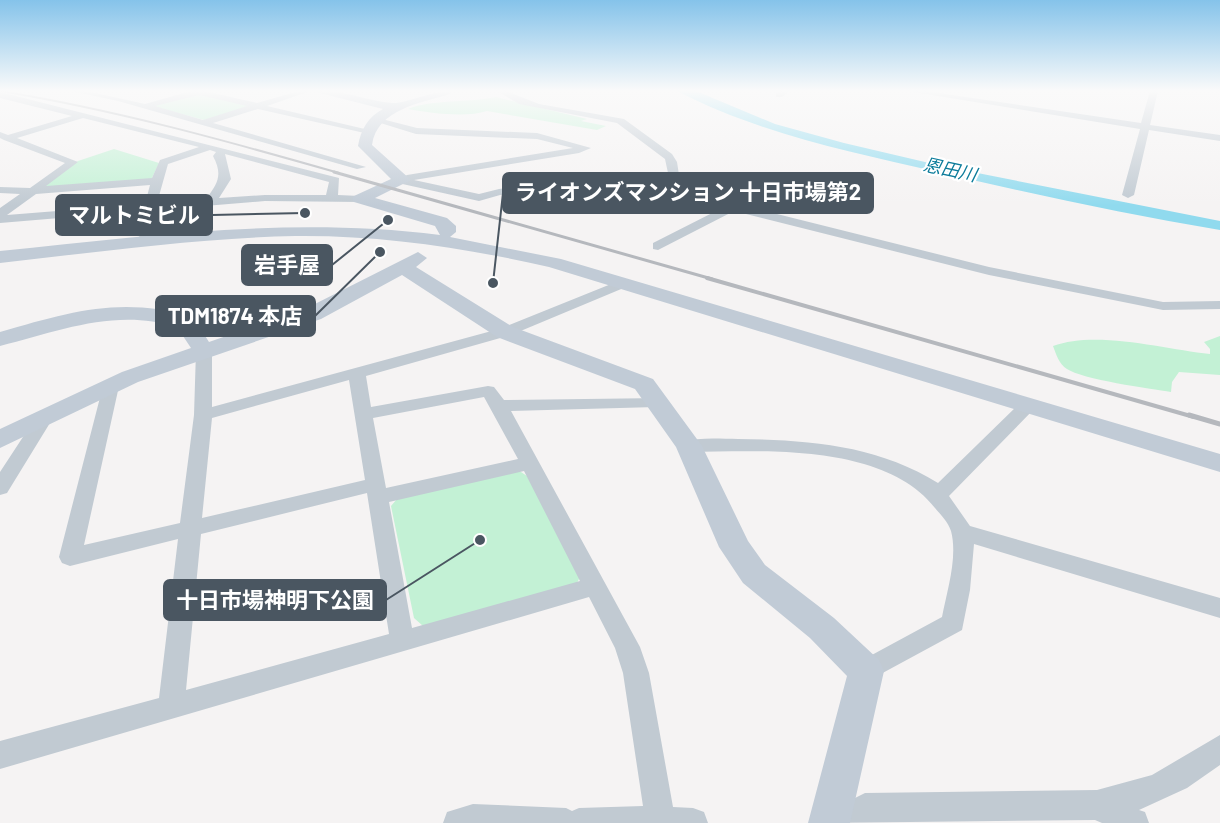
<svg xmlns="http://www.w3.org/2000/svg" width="1220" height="823" viewBox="0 0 1220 823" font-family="Barlow,'Noto Sans JP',sans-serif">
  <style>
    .green { fill: #c3f1d5 }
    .water { fill: #90daee }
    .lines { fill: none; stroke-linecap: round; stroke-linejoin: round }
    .street { fill: #c1cad2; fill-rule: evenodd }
    .secondary { fill: #c1cbd6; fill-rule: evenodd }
    .rail-far3 { stroke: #b5b8bd; stroke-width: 2 }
    .rail-far2 { stroke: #b5b8bd; stroke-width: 3 }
    .rail-far1 { stroke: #b5b8bd; stroke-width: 4 }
    .rail { stroke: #b5b8bd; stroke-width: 5 }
    .labels { text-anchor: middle; stroke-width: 4.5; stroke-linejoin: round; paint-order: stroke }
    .far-water-label { font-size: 18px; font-style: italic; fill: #0c7c9b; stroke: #fff }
    .leader { fill: none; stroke: #4a5661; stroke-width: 2 }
    .callout-dot { fill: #4a5661; stroke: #fff; stroke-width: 2 }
    .callout { fill: #4a5661; stroke: #4a5661; stroke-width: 2 }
    .callout-label { font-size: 22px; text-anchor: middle; font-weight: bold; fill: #fff }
  </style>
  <rect width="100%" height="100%" fill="#f5f3f3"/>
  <path class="green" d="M 198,93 L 250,106 L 204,120 L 152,106 Z
    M 496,97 L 587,119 L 581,121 L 606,126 L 597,130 L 487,111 C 466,118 430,113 408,109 C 432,99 469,103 496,97 Z
    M 114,149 L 159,163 L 151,180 L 40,188 L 78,161 Z
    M 1220,336 L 1220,375 L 1179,372 L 1172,382 L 1171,392 C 1151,389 1081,379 1067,369 C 1059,364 1056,354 1053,346 C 1096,330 1164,349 1210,354 L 1210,349 L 1204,342 Z
    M 518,470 L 527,476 L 581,575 L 577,583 L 423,626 L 414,618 L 391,506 L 397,499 Z"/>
  <path class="water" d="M 677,91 L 696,91 L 775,124 L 844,143 L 942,166 L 1220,221 L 1220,230 C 1125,214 1032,194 938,172 C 850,152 758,133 677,91 Z"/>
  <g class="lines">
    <path class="street" d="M 71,91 L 86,91 L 145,104 L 191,91 L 204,91 L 257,103 L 299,91 L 310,91 L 267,106 L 369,130 L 369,134 L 258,109 L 213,123 L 366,167 L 357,169 L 118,101 ZM 199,95 L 247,106 L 203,120 L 155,106 Z
      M 497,91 L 506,91 L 539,104 L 624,119 L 672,154 L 677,162 L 679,175 L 737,204 L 989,267 L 1163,302 L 1220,301 L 1220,309 L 1163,310 L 989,275 L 734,211 L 658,250 L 653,249 L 653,243 L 724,207 L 671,179 L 557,187 L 500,195 L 479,201 L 398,183 L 398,179 L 407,175 L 573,148 L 537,139 L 416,134 L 374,121 L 374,117 L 417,128 L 537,133 L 591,148 L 579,153 L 414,180 L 479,194 L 499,189 L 557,181 L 668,173 L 665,159 L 617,123 L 519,104 Z
      M 781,91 L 790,91 L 782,97 L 776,97 L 776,93 Z
      M 907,91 L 925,91 L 1141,123 L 1150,91 L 1158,91 L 1150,125 L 1220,135 L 1220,141 L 1149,130 L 1134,195 L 1128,198 L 1122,195 L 1140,129 Z
      M 0,92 L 339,178 L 338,195 L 360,196 L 366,199 L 360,202 L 265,201 L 156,210 L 149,235 L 143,239 L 137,235 L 143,211 L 0,223 L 0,208 L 20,194 L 0,193 L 0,187 L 30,188 L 65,163 L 4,140 L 0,138 L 0,132 L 8,135 L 72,116 L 0,98 ZM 83,118 L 199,147 L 160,160 L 152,178 L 46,186 L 78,162 L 17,138 ZM 210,150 L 216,152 L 213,156 C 223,175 218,183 206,199 L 157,203 L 168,164 ZM 225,154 L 329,182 L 326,195 L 265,195 L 219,198 L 231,179 ZM 150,185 L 145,204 L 7,215 L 36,194 Z
      M 621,280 L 626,281 L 626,287 L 511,335 L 366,376 L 371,407 L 488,386 L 494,387 L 504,400 L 662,398 L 665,402 L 662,406 L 656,407 L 511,411 L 640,647 L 649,673 L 673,807 L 693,808 L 704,812 L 708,823 L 443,823 L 447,812 L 473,804 L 566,808 L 572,811 L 579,808 L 643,806 L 623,673 L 615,648 L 589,597 L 0,769 L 0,741 L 159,698 L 178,539 L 70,566 L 62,563 L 59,557 L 104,382 L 110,381 L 119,386 L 84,545 L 180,523 L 194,415 L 196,351 L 198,348 L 204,346 L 212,351 L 212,407 L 499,329 ZM 349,380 L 365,480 L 202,518 L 212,418 ZM 484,397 L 518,459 L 386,488 L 373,418 ZM 524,471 L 580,581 L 412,628 L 389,502 ZM 367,493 L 389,634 L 186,690 L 201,534 Z
      M 1028,400 L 1037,405 L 1034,409 L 949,496 L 970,526 L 1220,598 L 1220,618 L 974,544 L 970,590 L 962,630 L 866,682 L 857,679 L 853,671 L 857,663 L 942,617 C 947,591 958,557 951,531 C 948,522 941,515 935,508 C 884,443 764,451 689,452 L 682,450 L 679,446 L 682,442 C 699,437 720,439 738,439 C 808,440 877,445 938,483 L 1022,401 Z
      M 44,412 L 53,418 L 7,493 L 0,495 L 0,472 L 38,414 Z
      M 1220,735 L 1220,765 L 1187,788 L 1139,810 L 1145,812 L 1149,823 L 1102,823 L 1095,820 L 823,823 L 827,812 L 865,793 L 1097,790 L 1152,775 Z"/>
    <path class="secondary" d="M 312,91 C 339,88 365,101 392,103 C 405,104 431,91 452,91 L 450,94 C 421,103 377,109 372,145 L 411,180 L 375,198 L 447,218 L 456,226 L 456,232 L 450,237 L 561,259 L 1220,454 L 1220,472 L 549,267 C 466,248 381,235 295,236 C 197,238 98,252 0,263 L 0,251 C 148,236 291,216 440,235 L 435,226 L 354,202 L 352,199 L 354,196 L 391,179 L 358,146 C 361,129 368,117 383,109 Z
      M 418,252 L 427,258 L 416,267 L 513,327 L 653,379 L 702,446 L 748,541 L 765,565 L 834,618 L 879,660 L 884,671 L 850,823 L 808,823 L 847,676 L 810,638 L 743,583 L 719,547 L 676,447 L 635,389 L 497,337 L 402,275 L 321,319 L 138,382 L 0,448 L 0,429 L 122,372 L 191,348 L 177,327 C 115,308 60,331 0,346 L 0,332 C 71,312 120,296 193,317 L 209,342 L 305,309 Z"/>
    <path class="rail-far3" d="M 0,91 C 116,110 227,141 339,173"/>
    <path class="rail-far2" d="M 334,172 L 712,279"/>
    <path class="rail-far1" d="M 707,278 L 1194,417"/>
    <path class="rail" d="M 1189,415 L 1220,424"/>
  </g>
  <linearGradient id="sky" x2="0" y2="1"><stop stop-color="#85c3ea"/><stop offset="0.44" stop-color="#fafafa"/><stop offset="1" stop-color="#fafafa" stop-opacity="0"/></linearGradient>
  <rect width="1220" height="206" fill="url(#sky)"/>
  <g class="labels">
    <g class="far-water-label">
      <text transform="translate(950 170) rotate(12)" y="6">恩田川</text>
    </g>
  </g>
  <path class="leader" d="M493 283L503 193M305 213L212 215M388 220L332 265M380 252L315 316M480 540L386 600"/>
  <g class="callout-dot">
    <circle cx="493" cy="283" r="6"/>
    <circle cx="305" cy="213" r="6"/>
    <circle cx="388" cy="220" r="6"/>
    <circle cx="380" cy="252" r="6"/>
    <circle cx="480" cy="540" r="6"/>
  </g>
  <g class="callout">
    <rect x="503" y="173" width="370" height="40" rx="6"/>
    <rect x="56" y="195" width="156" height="40" rx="6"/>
    <rect x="242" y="245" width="90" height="40" rx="6"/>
    <rect x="156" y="296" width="159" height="40" rx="6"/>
    <rect x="164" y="580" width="222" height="40" rx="6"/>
  </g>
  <g class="callout-label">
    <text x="688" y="200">ライオンズマンション 十日市場第2</text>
    <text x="134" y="223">マルトミビル</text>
    <text x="287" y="273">岩手屋</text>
    <text x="235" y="324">TDM1874 本店</text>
    <text x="275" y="608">十日市場神明下公園</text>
  </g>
</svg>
